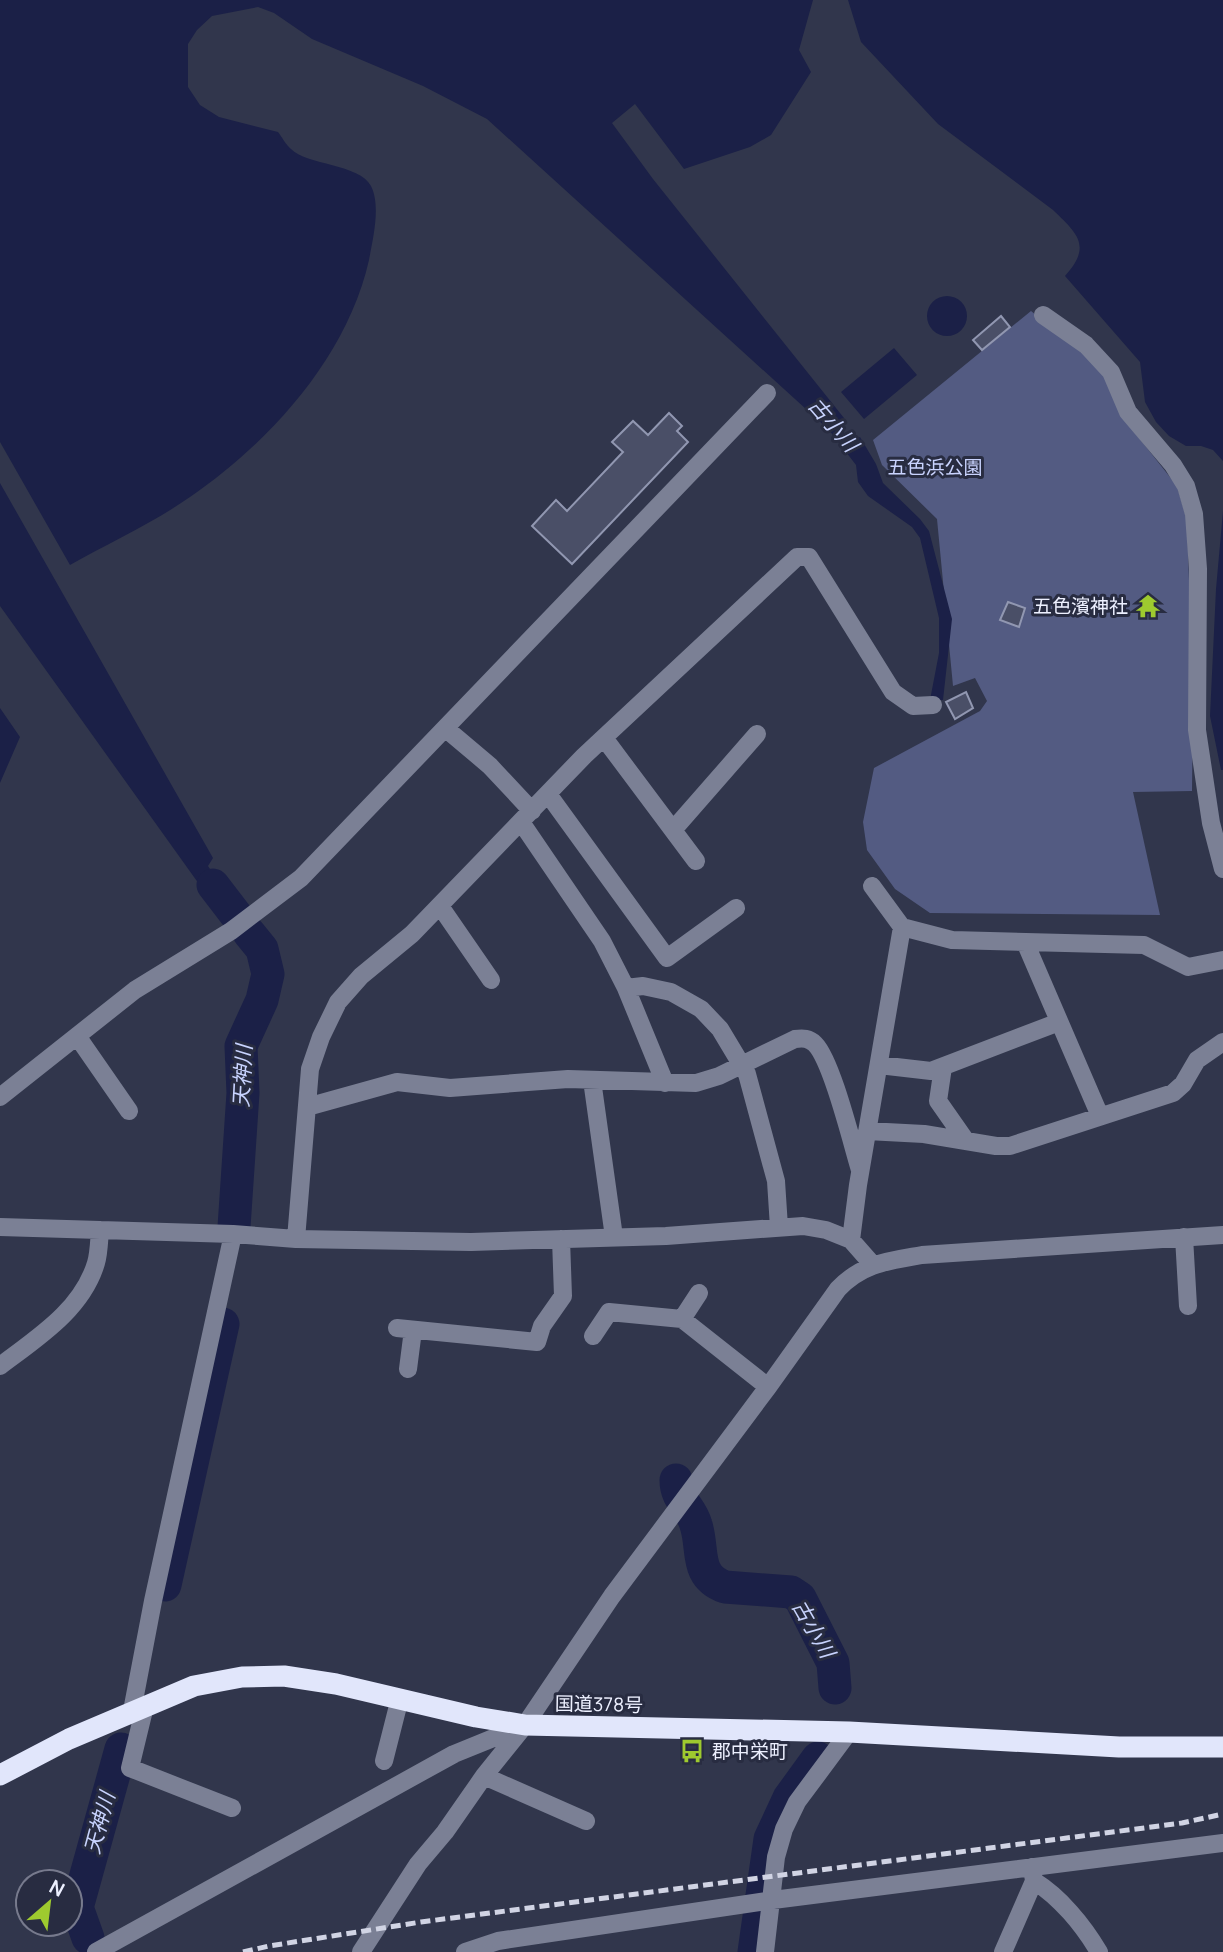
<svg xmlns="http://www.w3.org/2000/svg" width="1223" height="1952" viewBox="0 0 1223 1952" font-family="Manrope,'Noto Sans JP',sans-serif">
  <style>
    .green { fill: #535b82 }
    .water { fill: #1b2047 }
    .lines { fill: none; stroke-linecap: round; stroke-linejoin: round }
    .river { stroke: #1b2047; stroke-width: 33 }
    .building { fill: #4a4f67; stroke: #9197b1; stroke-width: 2 }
    .minor { stroke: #7b8095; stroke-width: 18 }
    .highway { stroke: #e1e6fb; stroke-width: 21 }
    .rail { stroke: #d1d4e4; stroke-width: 5; stroke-dasharray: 10 5; stroke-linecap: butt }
    .labels { text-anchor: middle; stroke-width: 6; stroke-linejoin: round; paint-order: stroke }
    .park-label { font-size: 19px; fill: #c9d3fe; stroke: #282c41 }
    .poi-label { font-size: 19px; fill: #edf0ff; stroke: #282c41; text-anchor: end }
    .street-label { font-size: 19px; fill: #edf0ff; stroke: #282c41 }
    .water-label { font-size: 21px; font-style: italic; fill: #c8d3fe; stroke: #282c41 }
  </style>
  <rect width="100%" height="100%" fill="#31364c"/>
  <path class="green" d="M 1031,311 L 1077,348 L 1103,374 L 1120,414 L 1177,486 L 1187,520 L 1193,701 L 1192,791 L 1133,792 L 1160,915 L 930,913 L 895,889 L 867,850 L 863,822 L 874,768 L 980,711 L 987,701 L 975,678 L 953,686 L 937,519 L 882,465 L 873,440 Z"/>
  <path class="water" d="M 0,0 L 813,0 L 799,50 L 811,72 L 771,135 L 750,147 L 684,169 L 635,104 L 612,123 L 653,179 L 844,418 L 844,435 L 853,443 L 860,437 L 876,464 L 883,483 L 920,519 L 929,531 L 952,619 L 943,700 L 930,700 L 939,653 L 939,618 L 920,538 L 912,527 L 868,496 L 858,482 L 856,465 L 829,430 L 487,119 L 423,86 L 312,39 L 274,13 L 258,7 L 212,16 L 197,30 L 188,44 L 188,87 L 200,105 L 219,117 L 278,132 C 282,137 286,145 291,149 C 306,165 360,164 371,186 C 381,206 373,238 369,260 C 347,357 271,441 190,497 C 153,523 109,543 70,565 L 0,442 Z
    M 848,0 L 1223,0 L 1223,461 L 1213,450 L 1201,446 L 1186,446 L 1169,436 L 1156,422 L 1145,402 L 1140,362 L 1065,276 C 1092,246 1078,234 1053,210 L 938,124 L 861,42 Z
    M927 316a20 20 0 1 1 40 0a20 20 0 1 1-40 0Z
    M 894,348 L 917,375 L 864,419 L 841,392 Z
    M 0,483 L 213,858 L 208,866 L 218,881 L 204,891 L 0,606 Z
    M 1223,511 L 1223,770 L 1221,770 L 1210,716 L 1216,589 Z
    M 0,708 L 20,737 L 0,783 Z"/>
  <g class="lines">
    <path class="river" d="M 213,885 L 236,915
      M 234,1227 L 243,1093 L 241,1046 L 262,1000 L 268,974 L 262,949 L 249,933
      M 676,1480 C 676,1501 691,1506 696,1525 C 704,1549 694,1576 725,1587 L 791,1592 L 800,1598 L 833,1663 L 835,1688
      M 165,1585 L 223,1324
      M 88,1938 L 78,1910 L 78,1904 L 121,1749
      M 754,1952 L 770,1839 L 789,1798 L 818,1758"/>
  </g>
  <path class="building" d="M 1001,316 L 1010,327 L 982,350 L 973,340 Z
    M 669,413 L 682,426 L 677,431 L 688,442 L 572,564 L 532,526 L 556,500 L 567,511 L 623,452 L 612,442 L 633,421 L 648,435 Z
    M 1008,602 L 1025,608 L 1019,627 L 1000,620 Z
    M 966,692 L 973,708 L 955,719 L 946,702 Z"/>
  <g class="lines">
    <path class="minor" d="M 1043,315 L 1086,345 L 1111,372 L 1128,412 L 1173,465 L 1186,486 L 1194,514 L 1198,569 L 1197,730 L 1211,823 L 1223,869
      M 445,728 L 490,766 L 532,811
      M 604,738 L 696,861
      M 548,794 L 667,958 L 736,908
      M 521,822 L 602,941 L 626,988 L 665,1083
      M 673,830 L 757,734
      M 440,906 L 491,980
      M 902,927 L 952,940 L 1144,945 L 1188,967 L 1223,960
      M 1025,942 L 1100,1116
      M 626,988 L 643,986 L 671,992 L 701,1009 L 720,1029 L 747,1074 L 776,1181 L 779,1227
      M 77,1036 L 129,1111
      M 879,1065 L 931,1071 L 1059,1022
      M 943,1067 L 938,1101 L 966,1141
      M 592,1080 L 614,1237
      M 0,1097 L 135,990 L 231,931 L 301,878 L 767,393
      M 307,1107 L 397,1082 L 450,1088 L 568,1079 L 696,1083 L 719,1076 L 795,1039 C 803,1038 809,1038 815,1044 C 832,1061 852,1144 860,1170
      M 867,1131 L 924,1134 L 996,1146 L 1010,1146 L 1173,1093 L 1183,1084 L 1197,1060 L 1223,1042
      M 0,1227 L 233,1234 L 296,1239 L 471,1242 L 666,1236 L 803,1226 L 826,1230 L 851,1240 L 873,1265
      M 1184,1237 L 1188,1306
      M 296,1239 L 310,1069 L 321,1037 L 338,1002 L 361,976 L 412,934 L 584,756 L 797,557 L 809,557 L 893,692 L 913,706 L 933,705
      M 851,1240 L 858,1185 L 902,927 L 872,886
      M 682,1319 L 699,1293
      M 397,1328 L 537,1342 L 542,1326 L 563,1296 L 561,1239
      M 593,1336 L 609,1312 L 682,1319 L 768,1387
      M 0,1366 C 37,1338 82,1310 96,1263 C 99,1253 99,1241 100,1230
      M 408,1369 L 413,1330
      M 145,1706 L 130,1768 L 232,1808
      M 132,1711 L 153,1601 L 233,1234
      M 384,1761 L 400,1698
      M 484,1776 L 586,1821
      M 1032,1867 L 1034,1881 C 1060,1897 1083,1925 1099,1952
      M 96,1952 L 454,1754 L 523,1726
      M 361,1952 L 418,1864 L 445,1832 L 484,1776 L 525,1725 L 612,1596 L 768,1387 L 838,1289 C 863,1263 888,1261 922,1255 L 1223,1235
      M 465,1952 L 498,1941 L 773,1900 L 1223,1843
      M 765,1952 L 776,1857 L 784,1829 L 797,1802 L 849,1732
      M 1003,1952 L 1034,1881"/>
    <path class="highway" d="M 0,1775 L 69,1739 L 194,1686 L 242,1677 L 284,1676 L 336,1684 L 476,1717 L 525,1725 L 849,1732 L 1119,1747 L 1223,1747"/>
    <path class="rail" d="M 243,1952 L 269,1946 L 421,1922 L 1182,1823 L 1223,1814"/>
  </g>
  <defs>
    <g id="temple-bare" transform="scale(1.89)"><path d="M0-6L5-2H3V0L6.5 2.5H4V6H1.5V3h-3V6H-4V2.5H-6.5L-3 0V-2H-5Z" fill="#9eca2f" stroke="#282c41" stroke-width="2.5" paint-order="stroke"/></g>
    <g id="bus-bare" transform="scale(1.89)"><path d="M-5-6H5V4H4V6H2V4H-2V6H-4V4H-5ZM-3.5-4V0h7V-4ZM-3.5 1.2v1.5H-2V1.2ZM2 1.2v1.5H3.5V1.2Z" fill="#9eca2f" stroke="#282c41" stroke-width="2.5" paint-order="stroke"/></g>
  </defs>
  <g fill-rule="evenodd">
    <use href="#temple-bare" x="1148" y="606"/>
    <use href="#bus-bare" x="692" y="1751"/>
  </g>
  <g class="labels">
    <g class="park-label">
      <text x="935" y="474">五色浜公園</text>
    </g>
    <g class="poi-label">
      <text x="1128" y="613">五色濱神社</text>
      <text x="712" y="1758" text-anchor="start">郡中栄町</text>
    </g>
    <g class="street-label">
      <text transform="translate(599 1704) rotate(1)" y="7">国道378号</text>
    </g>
    <g class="water-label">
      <text transform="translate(833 425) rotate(49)" y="7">古小川</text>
      <text transform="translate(243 1076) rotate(-87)" y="7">天神川</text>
      <text transform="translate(813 1629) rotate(60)" y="7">古小川</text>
      <text transform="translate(100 1823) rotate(-75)" y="7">天神川</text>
    </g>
  </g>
  <g transform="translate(49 1903) rotate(28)"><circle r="33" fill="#282c41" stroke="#777a8d" stroke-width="2"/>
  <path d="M0-5L12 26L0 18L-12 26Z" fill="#9eca2f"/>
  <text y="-10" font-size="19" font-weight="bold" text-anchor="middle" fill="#edf0ff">N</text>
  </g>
</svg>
